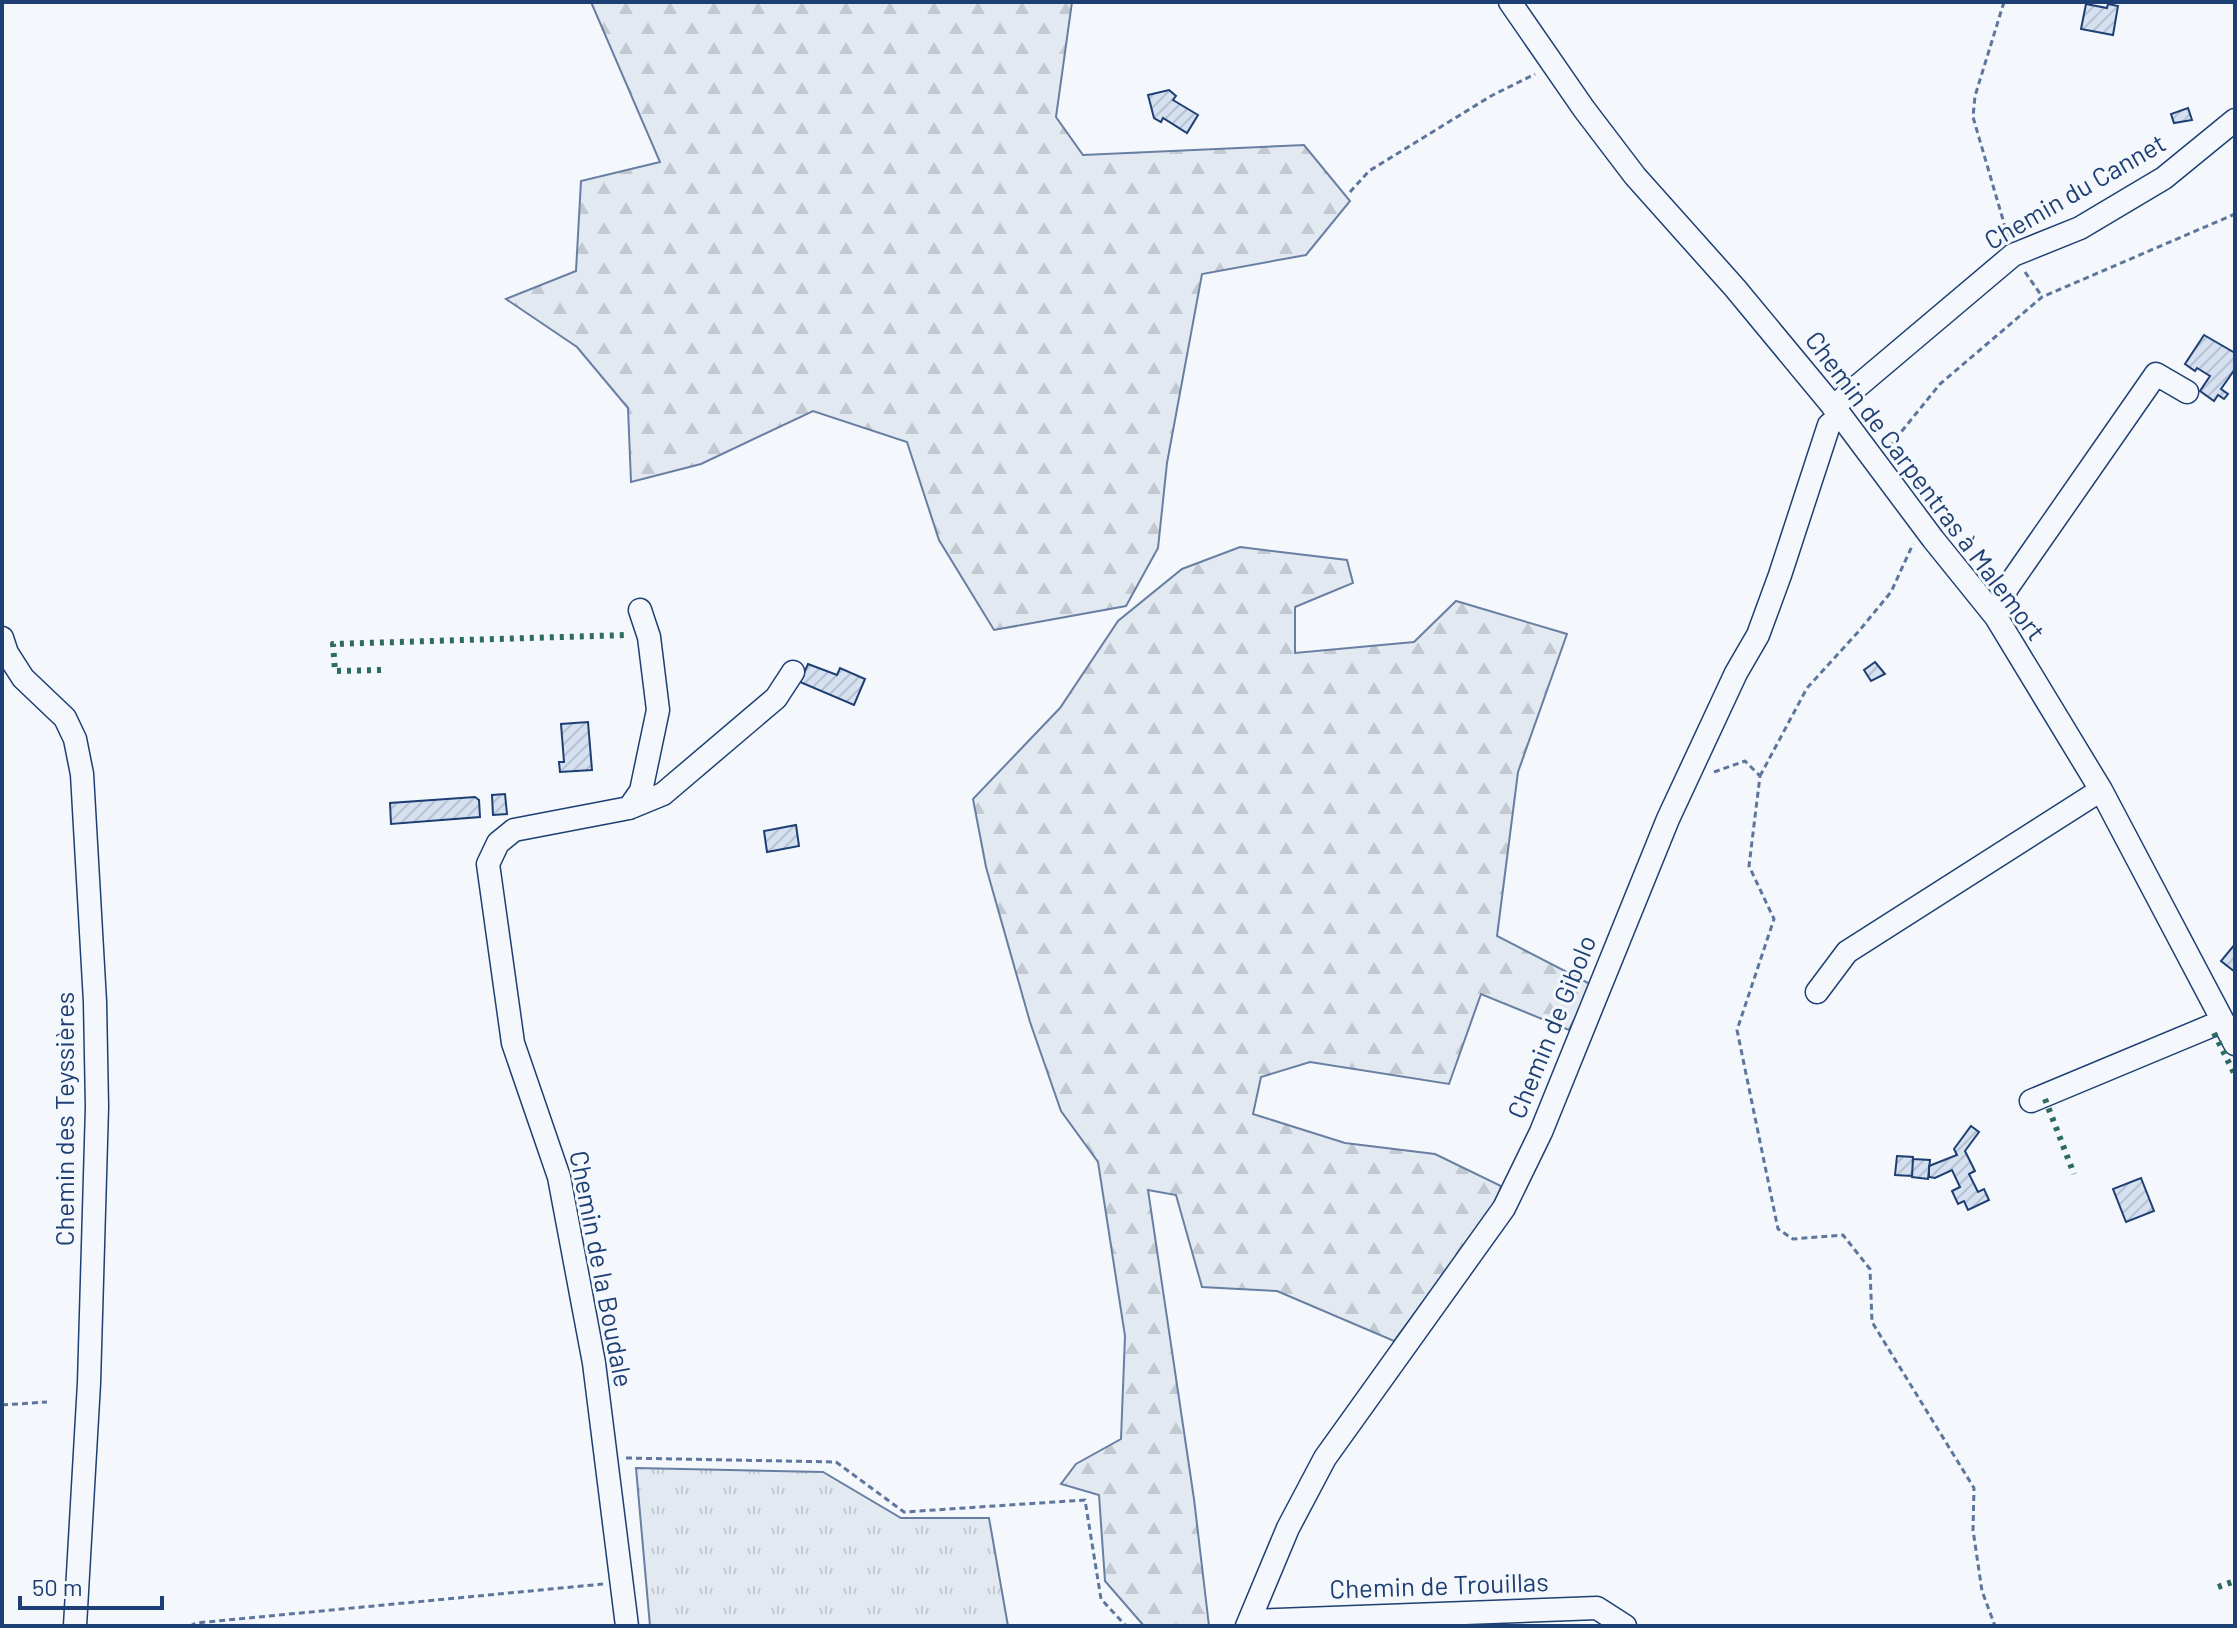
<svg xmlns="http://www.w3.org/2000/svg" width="2237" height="1628" viewBox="0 0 2237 1628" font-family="Barlow,sans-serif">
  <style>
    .grass { fill: url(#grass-tufts); stroke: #687fa3; stroke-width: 2 }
    .forest { fill: url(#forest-firs); stroke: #687fa3; stroke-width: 2 }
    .building { fill: url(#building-hatch); stroke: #1d3f73; stroke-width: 2 }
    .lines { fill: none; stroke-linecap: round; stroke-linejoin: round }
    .minor-casing { stroke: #1d3f73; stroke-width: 25 }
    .path { stroke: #5e769c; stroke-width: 3; stroke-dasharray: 6 4; stroke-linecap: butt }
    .minor { stroke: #f4f7fb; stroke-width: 22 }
    .hedge { stroke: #2c6c60; stroke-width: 6; stroke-dasharray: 4 6; stroke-linecap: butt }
    .labels { text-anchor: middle; stroke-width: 6; stroke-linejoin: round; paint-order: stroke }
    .street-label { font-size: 26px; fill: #1d3f73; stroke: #f4f7fb }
  </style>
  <defs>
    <pattern id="grass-tufts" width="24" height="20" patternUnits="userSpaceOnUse" patternTransform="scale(2)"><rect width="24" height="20" fill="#e3e9f0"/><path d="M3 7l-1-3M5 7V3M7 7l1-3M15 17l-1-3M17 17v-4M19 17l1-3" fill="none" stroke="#c2c9d1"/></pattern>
    <pattern id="forest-firs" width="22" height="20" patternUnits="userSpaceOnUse" patternTransform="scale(2)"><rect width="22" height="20" fill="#e3e9f0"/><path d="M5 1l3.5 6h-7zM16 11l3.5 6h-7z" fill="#c2c9d1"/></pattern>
    <pattern id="building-hatch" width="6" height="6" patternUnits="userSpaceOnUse" patternTransform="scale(2)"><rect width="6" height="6" fill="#d5e0f0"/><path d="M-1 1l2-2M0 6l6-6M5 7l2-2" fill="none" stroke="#b6c1d1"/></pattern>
  </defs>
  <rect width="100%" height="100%" fill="#f4f7fb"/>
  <path class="grass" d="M 636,1468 L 823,1472 L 901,1518 L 989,1518 L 1008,1626 L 650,1626 Z"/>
  <path class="forest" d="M 591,2 L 1072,2 L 1056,117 L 1083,155 L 1304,145 L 1350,201 L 1306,255 L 1202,274 L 1167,463 L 1158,548 L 1126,606 L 994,630 L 939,540 L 907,442 L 813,411 L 701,464 L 631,482 L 628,408 L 577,347 L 506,299 L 576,271 L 581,181 L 660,162 Z
    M 1240,547 L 1347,560 L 1353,583 L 1295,607 L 1295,653 L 1414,642 L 1456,601 L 1567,634 L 1518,772 L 1497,936 L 1592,985 L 1569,1030 L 1481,994 L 1449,1084 L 1310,1062 L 1261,1077 L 1253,1114 L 1345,1143 L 1435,1154 L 1501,1186 L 1496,1204 L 1394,1341 L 1277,1291 L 1202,1287 L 1176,1195 L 1148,1190 L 1194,1499 L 1209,1626 L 1144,1626 L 1105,1581 L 1099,1495 L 1061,1484 L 1076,1464 L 1121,1439 L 1125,1336 L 1098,1162 L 1061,1111 L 1030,1022 L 986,867 L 973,799 L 1060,708 L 1118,621 L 1182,569 Z"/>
  <path class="building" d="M 2086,4 L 2107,8 L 2108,4 L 2118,6 L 2113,35 L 2081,29 Z
    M 1169,90 L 1176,96 L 1173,100 L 1198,115 L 1187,133 L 1163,118 L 1161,122 L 1154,118 L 1148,95 Z
    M 2188,108 L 2192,120 L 2174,123 L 2171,114 Z
    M 2204,335 L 2235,353 L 2235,369 L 2221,389 L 2228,394 L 2224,399 L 2218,395 L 2214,401 L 2200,391 L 2210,376 L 2197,368 L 2195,371 L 2185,364 Z
    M 1875,662 L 1885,674 L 1871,681 L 1864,670 Z
    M 808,664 L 837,675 L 840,668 L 865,679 L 854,705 L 800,682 Z
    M 588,722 L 592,770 L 560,772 L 559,762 L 564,762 L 561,724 Z
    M 505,794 L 507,814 L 493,815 L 492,795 Z
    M 475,797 L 479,800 L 480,817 L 391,824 L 390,803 Z
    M 796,825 L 799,846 L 767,852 L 764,831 Z
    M 2235,944 L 2235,972 L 2221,961 Z
    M 1971,1126 L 1979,1132 L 1965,1151 L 1975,1171 L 1969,1174 L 1978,1192 L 1984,1189 L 1989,1200 L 1968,1210 L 1964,1201 L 1958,1204 L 1952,1191 L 1960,1187 L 1952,1170 L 1935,1178 L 1929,1177 L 1929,1166 L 1957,1155 L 1954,1149 Z
    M 1897,1156 L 1913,1157 L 1912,1176 L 1895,1175 Z
    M 1913,1159 L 1930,1160 L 1928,1179 L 1912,1177 Z
    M 2141,1178 L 2154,1211 L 2126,1222 L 2113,1189 Z"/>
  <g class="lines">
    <g class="minor-casing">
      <path id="minor" d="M 1510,2 L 1584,109 L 1635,176 L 1735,288 L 1841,416 L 1933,539 L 1996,617 L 2101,790 L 2235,1044
        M 1833,407 L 2013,255 L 2080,228 L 2164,178 L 2235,120
        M 1996,617 L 2007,588 L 2156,374 L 2187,392
        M 2,638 L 7,653 L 23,678 L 65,718 L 75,739 L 82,774 L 95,1002 L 97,1107 L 89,1383 L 75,1626
        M 629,808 L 663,794 L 776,698 L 793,672
        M 1817,992 L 1847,952 L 2101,790
        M 2031,1101 L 2223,1021
        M 1250,1621 L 1597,1608 L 1625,1626
        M 627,1626 L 594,1363 L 559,1177 L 513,1043 L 488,864 L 498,843 L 514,830 L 629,808 L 641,791 L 658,710 L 649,637 L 640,610
        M 1247,1626 L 1288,1528 L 1325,1458 L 1504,1208 L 1541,1132 L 1668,819 L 1736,673 L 1758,635 L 1780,575 L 1829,425 L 1841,416"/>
    </g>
    <path class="path" d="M 2004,2 L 1975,96 L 1973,117 L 2008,237
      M 1350,192 L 1369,171 L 1491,96 L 1535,74
      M 2025,272 L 2041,295
      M 1889,447 L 1940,384 L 2042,297 L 2235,214
      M 1714,772 L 1745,761 L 1760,776 L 1749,866 L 1774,919 L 1737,1030 L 1778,1229 L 1793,1239 L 1843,1235 L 1870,1269 L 1872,1322 L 1974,1488 L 1973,1530 L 1982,1591 L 1995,1626
      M 1760,776 L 1807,688 L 1859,631 L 1891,592 L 1913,544
      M 2,1405 L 47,1402
      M 626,1458 L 836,1462 L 904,1512 L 1085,1500 L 1101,1599 L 1126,1626
      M 190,1626 L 196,1623 L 603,1584"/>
    <use href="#minor" class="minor"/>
    <path class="hedge" d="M 381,670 L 335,671 L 333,644 L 627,635
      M 2214,1033 L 2235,1075
      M 2045,1099 L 2074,1174
      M 2218,1587 L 2235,1581"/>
  </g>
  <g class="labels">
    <g class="street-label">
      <text transform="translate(2075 192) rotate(-30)" y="9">Chemin du Cannet</text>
      <text transform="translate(1925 486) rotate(53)" y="9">Chemin de Carpentras à Malemort</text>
      <text transform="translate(1552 1027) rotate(-68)" y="9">Chemin de Gibolo</text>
      <text transform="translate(65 1119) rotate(-90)" y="9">Chemin des Teyssières</text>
      <text transform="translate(601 1269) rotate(79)" y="9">Chemin de la Boudale</text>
      <text transform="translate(1439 1586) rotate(-2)" y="9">Chemin de Trouillas</text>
    </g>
  </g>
  <rect width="2237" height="1628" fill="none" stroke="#1d3f73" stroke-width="8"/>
  <path d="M20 1596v12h142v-12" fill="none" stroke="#1d3f73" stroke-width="4"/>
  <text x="32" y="1596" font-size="24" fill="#1d3f73" stroke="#f4f7fb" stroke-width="6" paint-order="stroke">50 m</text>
</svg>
